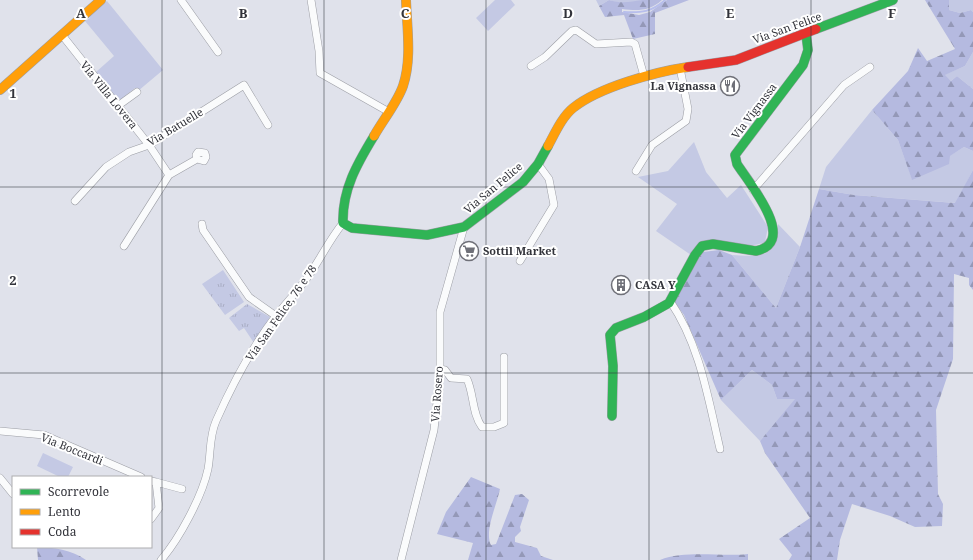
<svg xmlns="http://www.w3.org/2000/svg" width="973" height="560" viewBox="0 0 973 560" font-family="'Noto Serif',serif">
  <style>
    .grass { fill: #c4c9e4 }
    .forest { fill: url(#forest-firs) }
    .park { fill: url(#park-tufts) }
    .lines { fill: none; stroke-linecap: round; stroke-linejoin: round }
    .stream { stroke: #b7beec; stroke-width: 2 }
    .street-casing { stroke: #9b9da4; stroke-width: 8 }
    .fast-casing { stroke: #9b9da4; stroke-width: 10 }
    .slow-casing { stroke: #9b9da4; stroke-width: 10 }
    .jam-casing { stroke: #9b9da4; stroke-width: 10 }
    .street { stroke: #fafbfc; stroke-width: 7 }
    .fast { stroke: #30b455; stroke-width: 9 }
    .slow { stroke: #ff9f0a; stroke-width: 9 }
    .jam { stroke: #e5322d; stroke-width: 9 }
    .grid { fill: none; stroke: #32333a; stroke-width: 1; stroke-opacity: 0.55 }
    .labels { text-anchor: middle; stroke-width: 4; stroke-linejoin: round; paint-order: stroke }
    .street-label { font-size: 11px; fill: #32333a; stroke: #fff }
    .poi-label { font-size: 11px; font-weight: bold; fill: #32333a; stroke: #fff; text-anchor: start }
    .grid-label { font-size: 13px; text-anchor: middle; font-weight: bold; fill: #32333a; stroke: #fff; stroke-width: 4; stroke-linejoin: round; paint-order: stroke }
  </style>
  <defs>
    <pattern id="forest-firs" width="22" height="20" patternUnits="userSpaceOnUse"><rect width="22" height="20" fill="#b5bae0"/><path d="M5 1l3.5 6h-7zM16 11l3.5 6h-7z" fill="#9498b7"/></pattern>
    <pattern id="park-tufts" width="24" height="20" patternUnits="userSpaceOnUse"><rect width="24" height="20" fill="#c4c9e4"/><path d="M3 7l-1-3M5 7V3M7 7l1-3M15 17l-1-3M17 17v-4M19 17l1-3" fill="none" stroke="#a9adc4"/></pattern>
  </defs>
  <rect width="100%" height="100%" fill="#e0e2eb"/>
  <path class="grass" d="M 495,0 L 511,0 L 515,5 L 488,31 L 476,18 Z
    M 596,0 L 642,0 C 631,5 621,4 609,0 L 599,6 Z
    M 949,0 L 973,0 L 973,12 L 971,10 L 960,13 L 949,10 Z
    M 107,1 L 163,70 L 138,91 L 135,88 L 119,101 L 96,72 L 114,56 L 85,21 L 90,18 L 89,16 Z
    M 973,52 L 973,89 L 957,76 L 951,81 L 944,75 L 965,66 Z
    M 872,110 L 898,140 L 912,179 L 964,147 L 973,151 L 973,170 L 956,203 L 854,195 L 819,189 L 826,167 Z
    M 694,142 L 706,172 L 727,198 L 741,185 L 768,227 L 765,242 C 749,249 730,243 713,241 L 691,255 L 656,231 L 677,204 L 638,177 L 668,171 Z
    M 778,224 L 800,247 L 776,308 L 732,255 C 760,257 779,258 778,224 Z
    M 752,370 L 772,385 L 777,399 L 796,399 L 760,441 L 721,400 Z
    M 43,453 L 73,467 L 68,477 L 60,477 L 37,466 Z"/>
  <path class="forest" d="M 609,0 C 622,4 630,2 642,0 C 648,0 656,0 662,0 C 650,11 638,11 622,9 L 622,12 L 639,15 L 650,12 L 667,0 L 689,0 L 655,13 L 655,34 L 633,39 L 624,15 L 605,17 L 599,6 Z
    M 925,0 L 949,0 L 949,10 L 960,13 L 971,10 L 973,12 L 973,52 L 965,66 L 945,75 L 951,81 L 957,76 L 973,89 L 973,151 L 964,147 L 950,156 L 949,164 L 912,180 L 898,140 L 872,110 L 908,71 L 918,48 L 927,61 L 955,49 Z
    M 973,170 L 973,290 L 969,285 L 969,278 L 954,274 L 953,359 L 936,410 L 938,494 L 943,504 L 942,526 L 915,527 L 890,516 L 852,504 L 840,540 L 837,560 L 789,560 L 792,555 L 779,539 L 810,518 L 765,453 L 760,441 L 795,399 L 777,399 L 772,385 L 752,370 L 721,400 L 684,315 L 673,300 L 697,259 L 703,252 L 719,250 L 732,255 L 776,308 L 800,247 L 819,189 L 854,195 L 955,203 Z
    M 471,477 L 500,489 C 497,504 484,532 491,545 L 496,544 L 515,495 L 522,494 L 529,500 L 520,527 L 521,531 L 515,537 L 515,542 L 537,548 L 541,556 L 553,560 L 468,560 L 473,543 L 437,534 L 446,512 Z
    M 37,547 C 53,547 72,550 86,560 L 38,560 Z
    M 748,554 L 748,560 L 660,560 C 685,550 721,557 748,554 Z"/>
  <path class="park" d="M 223,270 L 244,302 L 225,315 L 202,284 Z
    M 247,304 L 270,317 L 254,343 L 244,328 L 239,331 L 229,318 Z"/>
  <g class="lines">
    <path class="stream" d="M 624,12 C 641,13 652,12 665,0"/>
    <g class="street-casing">
      <path id="street" d="M 181,0 L 218,52
        M 311,0 L 319,51 L 320,73 L 389,112
        M 62,35 L 149,145 L 169,175
        M 531,66 L 545,57 L 572,31 L 576,30 L 596,44 L 631,42 L 635,44 L 644,76
        M 119,105 L 137,92
        M 636,171 L 652,145 L 686,121 L 688,109 L 680,68
        M 753,190 L 844,85 L 870,67
        M 75,201 L 106,167 L 129,152 L 149,145 L 244,85 L 268,125
        M 202,224 L 203,230 L 249,297 L 276,316
        M 124,246 L 169,175 L 197,159 L 196,155 L 198,152 L 205,153 L 206,157 L 204,161 L 197,159
        M 520,261 L 554,205 L 549,179 L 538,164
        M 670,301 C 700,345 708,398 720,449
        M 440,369 L 445,370 L 451,378 L 467,379 C 474,394 472,414 482,427 L 494,427 L 504,423 L 504,357
        M 0,431 L 44,435 L 141,477
        M 0,478 L 13,494
        M 151,481 L 156,482 L 159,508 L 151,519
        M 156,482 L 182,489
        M 161,560 C 179,539 202,497 208,469 C 211,453 209,437 216,421 C 232,385 251,348 276,316 C 286,303 297,292 307,278 C 320,260 329,240 343,223
        M 401,560 L 434,430 L 440,374 L 440,312 L 464,227"/>
    </g>
    <g class="fast-casing">
      <path id="fast" d="M 816,29 L 893,0
        M 374,136 C 357,164 342,190 343,223 L 352,228 L 427,235 L 464,227 L 523,182 L 538,164 L 548,146
        M 612,416 L 613,366 L 610,335 L 616,328 L 644,317 L 669,303 L 695,255 L 702,246 L 713,244 L 756,251 C 799,242 749,183 737,164 L 735,155 L 803,65 L 808,50 L 806,34"/>
    </g>
    <g class="slow-casing">
      <path id="slow" d="M 0,90 L 101,0
        M 374,136 C 383,120 397,103 403,86 C 412,59 407,28 406,0
        M 548,146 C 555,133 562,117 573,108 C 599,87 655,72 688,67"/>
    </g>
    <g class="jam-casing">
      <path id="jam" d="M 688,67 L 736,60 L 816,29"/>
    </g>
    <use href="#street" class="street"/>
    <use href="#fast" class="fast"/>
    <use href="#slow" class="slow"/>
    <use href="#jam" class="jam"/>
  </g>
  <path class="grid" d="M 162,0 L 162,560M 324,0 L 324,560M 486,0 L 486,560M 649,0 L 649,560M 811,0 L 811,560M 0,187 L 973,187M 0,373 L 973,373"/>
  <defs>
    <g id="restaurant-ring" transform="scale(1)"><circle r="9.5" fill="#fff" stroke="#6f7078" stroke-width="1.5"/><path d="M-5-6h1v4h1v-4h1v4h1v-4h1v5L-1.5 .5V6h-2V.5L-5-1ZM5-6V6H3V1.5H1.5Q1.5-4 5-6Z" fill="#6f7078"/></g>
    <g id="supermarket-ring" transform="scale(1)"><circle r="9.5" fill="#fff" stroke="#6f7078" stroke-width="1.5"/><path d="M-6-5.5h2.5l.6 2H6L4.5 2H-2.5L-4.4-4H-6ZM-1.5 3.2a1.3 1.3 0 1 0 .1 0ZM3 3.2a1.3 1.3 0 1 0 .1 0Z" fill="#6f7078"/></g>
    <g id="building-ring" transform="scale(1)"><circle r="9.5" fill="#fff" stroke="#6f7078" stroke-width="1.5"/><path d="M-4-6H4V6H1V3H-1V6H-4ZM-2.5-4.3h1.7v1.8h-1.7ZM.8-4.3h1.7v1.8H.8ZM-2.5-1h1.7V.8h-1.7ZM.8-1h1.7V.8H.8Z" fill="#6f7078"/></g>
  </defs>
  <g fill-rule="evenodd">
    <use href="#restaurant-ring" x="730" y="86"/>
    <use href="#supermarket-ring" x="469" y="251"/>
    <use href="#building-ring" x="621" y="285"/>
  </g>
  <g class="labels">
    <g class="street-label">
      <text transform="translate(787 28) rotate(-20)" y="4">Via San Felice</text>
      <text transform="translate(109 95) rotate(51)" y="4">Via Villa Lovera</text>
      <text transform="translate(754 111) rotate(-53)" y="4">Via Vignassa</text>
      <text transform="translate(175 127) rotate(-31)" y="4">Via Batuelle</text>
      <text transform="translate(493 188) rotate(-40)" y="4">Via San Felice</text>
      <text transform="translate(281 313) rotate(-55)" y="4">Via San Felice, 76 e 78</text>
      <text transform="translate(437 394) rotate(-86)" y="4">Via Rosero</text>
      <text transform="translate(72 449) rotate(22)" y="4">Via Boccardi</text>
    </g>
    <g class="poi-label">
      <text x="716" y="90" text-anchor="end">La Vignassa</text>
      <text x="483" y="255">Sottil Market</text>
      <text x="635" y="289">CASA Y</text>
    </g>
  </g>
  <g class="grid-label">
    <text x="81" y="18">A</text>
    <text x="243" y="18">B</text>
    <text x="405" y="18">C</text>
    <text x="568" y="18">D</text>
    <text x="730" y="18">E</text>
    <text x="892" y="18">F</text>
    <text x="13" y="98">1</text>
    <text x="13" y="285">2</text>
  </g>
  <rect x="12" y="476" width="140" height="72" fill="#ffffff" stroke="#adadb0"/>
  <rect x="20" y="489" width="20" height="6" fill="#30b455" stroke="#adadb0"/>
  <text x="48" y="496" font-size="12" fill="#32333a">Scorrevole</text>
  <rect x="20" y="509" width="20" height="6" fill="#ff9f0a" stroke="#adadb0"/>
  <text x="48" y="516" font-size="12" fill="#32333a">Lento</text>
  <rect x="20" y="529" width="20" height="6" fill="#e5322d" stroke="#adadb0"/>
  <text x="48" y="536" font-size="12" fill="#32333a">Coda</text>
</svg>
